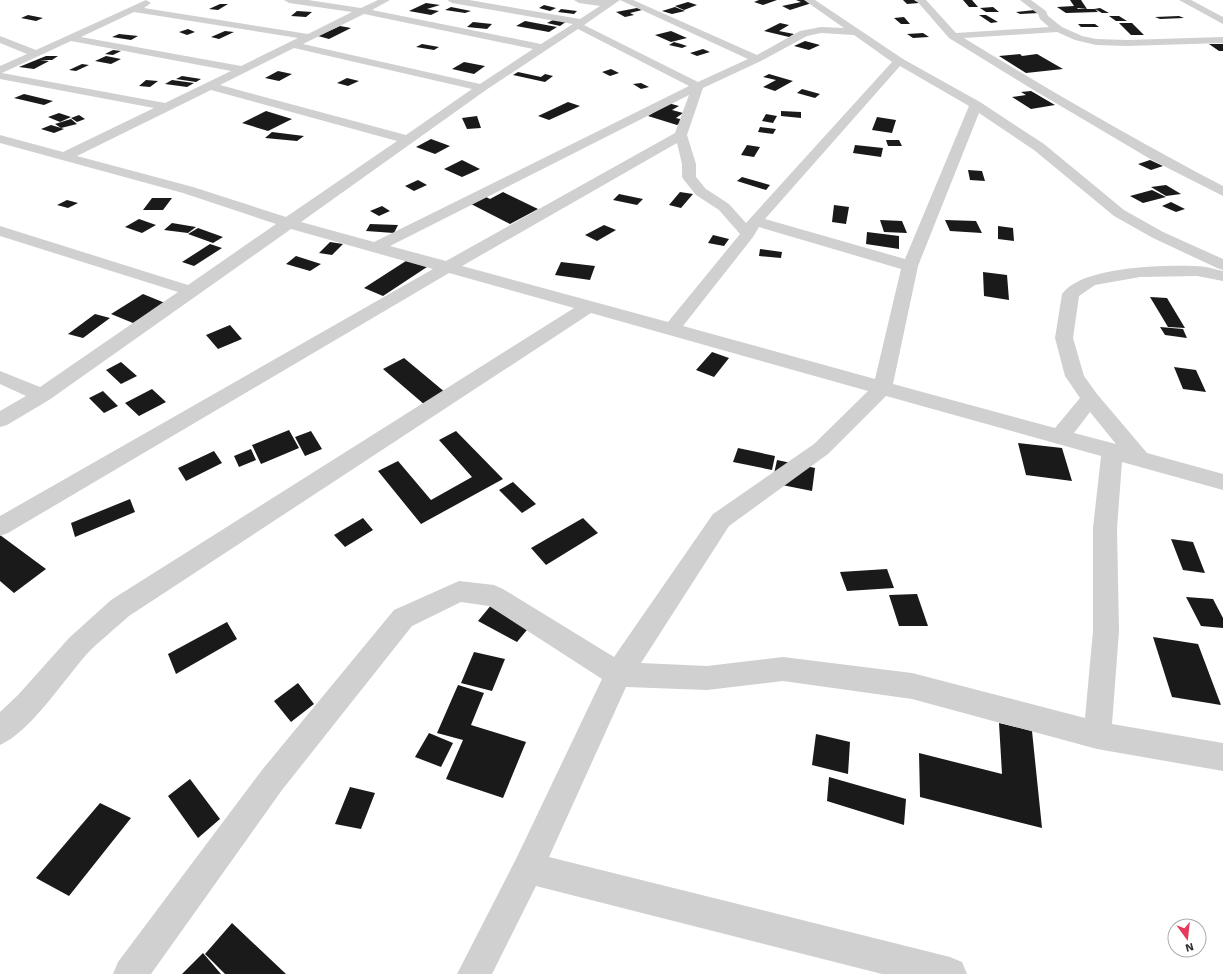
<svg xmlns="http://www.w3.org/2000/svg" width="1223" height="974" viewBox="0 0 1223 974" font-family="'Work Sans',sans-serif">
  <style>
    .building { fill: #1a1a1a }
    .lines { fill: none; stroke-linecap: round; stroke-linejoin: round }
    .street { fill: #d0d0d0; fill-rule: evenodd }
  </style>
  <rect width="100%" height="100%" fill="#fff"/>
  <path class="building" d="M 759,0 L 777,0 L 763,5 L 754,2 Z
    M 796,0 L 810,0 L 815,2 L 790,10 L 782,6 L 801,2 Z
    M 903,0 L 914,0 L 919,3 L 907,4 Z
    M 963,0 L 972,0 L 978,7 L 969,7 Z
    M 1070,0 L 1081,0 L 1087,9 L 1077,8 L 1078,9 L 1094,9 L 1100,8 L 1109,13 L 1102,13 L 1095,9 L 1098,12 L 1066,13 L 1057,7 L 1074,6 Z
    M 688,2 L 697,5 L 684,10 L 675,6 Z
    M 426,3 L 440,5 L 427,9 L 439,11 L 431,15 L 409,11 Z
    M 220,4 L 228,4 L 218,10 L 209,9 Z
    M 544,5 L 556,8 L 550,11 L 539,8 Z
    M 451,7 L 471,11 L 465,13 L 445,10 Z
    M 675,7 L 685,11 L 672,14 L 662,11 Z
    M 993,7 L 999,12 L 986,12 L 980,8 Z
    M 637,8 L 642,10 L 630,13 L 634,15 L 625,17 L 616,12 Z
    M 561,9 L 577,11 L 574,14 L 558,12 Z
    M 1035,10 L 1039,13 L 1020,14 L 1016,12 Z
    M 297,11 L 312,12 L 306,17 L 291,16 Z
    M 28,15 L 43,18 L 36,21 L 21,18 Z
    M 979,15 L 986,15 L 998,22 L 991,23 Z
    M 1109,16 L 1119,16 L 1127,21 L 1116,21 Z
    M 1179,16 L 1184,18 L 1160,19 L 1155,17 Z
    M 904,17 L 910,24 L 901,24 L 894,18 Z
    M 555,19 L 567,21 L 560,26 L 547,23 Z
    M 525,21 L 557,27 L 549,32 L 516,26 Z
    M 473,22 L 492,24 L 487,29 L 467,27 Z
    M 780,23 L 789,25 L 779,31 L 794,34 L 789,37 L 764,31 Z
    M 1119,23 L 1132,23 L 1144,35 L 1131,35 Z
    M 1078,24 L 1095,24 L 1099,27 L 1081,27 Z
    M 340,26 L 351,28 L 329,39 L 318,36 Z
    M 188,29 L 195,32 L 187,35 L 179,32 Z
    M 225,31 L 234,32 L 219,39 L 211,37 Z
    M 671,31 L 687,38 L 671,42 L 655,35 Z
    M 923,33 L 929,37 L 913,38 L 907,34 Z
    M 119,34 L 138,36 L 131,40 L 112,37 Z
    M 805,41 L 820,45 L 809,50 L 794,46 Z
    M 674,42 L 681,44 L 687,46 L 682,48 L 669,45 Z
    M 422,44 L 439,47 L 434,50 L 416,47 Z
    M 1209,44 L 1223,44 L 1223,51 L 1219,51 Z
    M 703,49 L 710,52 L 697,56 L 690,53 Z
    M 113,50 L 121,51 L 113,55 L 105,54 Z
    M 1020,54 L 1022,56 L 1037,54 L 1063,69 L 1026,73 L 999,56 Z
    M 46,56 L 58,56 L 52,60 L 40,60 L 49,61 L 34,69 L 19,67 Z
    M 106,56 L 121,59 L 111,64 L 95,61 Z
    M 464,62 L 485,66 L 474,74 L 452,69 Z
    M 82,64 L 89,65 L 76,71 L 69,70 Z
    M 611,69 L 619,73 L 610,76 L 602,72 Z
    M 278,71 L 292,74 L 279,81 L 265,78 Z
    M 518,72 L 541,77 L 545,74 L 553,76 L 545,82 L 513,75 Z
    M 769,74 L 793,81 L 775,91 L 763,87 L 776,80 L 763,77 Z
    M 182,76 L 201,79 L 196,82 L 176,79 Z
    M 347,78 L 359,81 L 348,86 L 337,83 Z
    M 146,80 L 158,81 L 150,87 L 139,86 Z
    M 172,80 L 194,83 L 187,87 L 165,84 Z
    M 641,83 L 649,87 L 641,89 L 633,84 Z
    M 802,89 L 820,94 L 815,98 L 797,93 Z
    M 1031,91 L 1055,105 L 1031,109 L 1012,97 L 1026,95 L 1021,92 Z
    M 24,94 L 53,101 L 44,105 L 14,98 Z
    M 568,102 L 580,106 L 549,120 L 538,116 Z
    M 668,103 L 679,106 L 672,110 L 683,113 L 676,118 L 684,120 L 677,125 L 648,116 Z
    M 266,111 L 292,119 L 268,131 L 242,123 Z
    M 781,111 L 801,112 L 801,118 L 781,116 Z
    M 59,113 L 71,117 L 60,122 L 48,117 Z
    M 766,114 L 777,116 L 773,123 L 762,121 Z
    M 79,115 L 85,119 L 77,122 L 71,118 Z
    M 477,116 L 481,128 L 467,129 L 462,118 Z
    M 877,117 L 896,120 L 892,133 L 872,130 Z
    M 71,119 L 77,124 L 61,128 L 55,124 Z
    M 51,125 L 61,128 L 64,129 L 54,133 L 41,129 Z
    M 760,127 L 776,129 L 773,134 L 758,132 Z
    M 272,132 L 304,136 L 297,141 L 265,138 Z
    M 431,139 L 450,146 L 435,154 L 416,147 Z
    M 886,140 L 899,140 L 902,146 L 888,146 Z
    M 747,145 L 760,147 L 754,157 L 741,155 Z
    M 855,145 L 883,148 L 881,157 L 853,153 Z
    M 462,160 L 480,169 L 462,177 L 444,169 Z
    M 1150,160 L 1163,166 L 1151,170 L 1138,164 Z
    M 968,170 L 982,171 L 985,181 L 970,180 Z
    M 742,177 L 770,185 L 766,190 L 737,181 Z
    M 418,180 L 427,185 L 414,191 L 405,186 Z
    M 1166,185 L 1181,194 L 1166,196 L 1151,187 Z
    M 1152,190 L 1166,197 L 1143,203 L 1130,196 Z
    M 503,192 L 538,209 L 510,224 L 471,204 L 486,197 L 490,199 Z
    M 680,192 L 693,194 L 681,208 L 669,205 Z
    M 619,194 L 643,199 L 637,205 L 613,200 Z
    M 152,198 L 172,198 L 163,210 L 143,210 Z
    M 67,200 L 78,203 L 68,208 L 57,205 Z
    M 1171,202 L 1185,209 L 1176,212 L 1162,206 Z
    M 834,205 L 849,207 L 846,224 L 832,222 Z
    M 382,206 L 390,211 L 379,216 L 370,211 Z
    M 139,219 L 156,225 L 142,233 L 125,227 Z
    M 880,220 L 902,221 L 907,233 L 884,232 Z
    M 945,220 L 976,221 L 982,233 L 950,231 Z
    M 172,223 L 196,227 L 188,233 L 164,230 Z
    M 370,224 L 398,225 L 394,233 L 366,231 Z
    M 604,225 L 616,230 L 597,241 L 585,235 Z
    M 998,226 L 1013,228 L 1014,241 L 998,239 Z
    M 198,228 L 223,237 L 213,243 L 188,234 Z
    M 867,232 L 899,236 L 899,249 L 866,244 Z
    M 713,235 L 729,239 L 724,246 L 708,243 Z
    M 330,242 L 343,244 L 332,255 L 319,253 Z
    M 210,244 L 222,248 L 194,266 L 182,262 Z
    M 760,249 L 782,252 L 781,258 L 759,256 Z
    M 296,256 L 321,264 L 310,271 L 286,264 Z
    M 409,259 L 427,267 L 383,296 L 364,288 Z
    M 561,262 L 595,266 L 590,280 L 555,275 Z
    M 983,272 L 1007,275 L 1009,300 L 984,296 Z
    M 143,294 L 165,303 L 133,323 L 111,314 Z
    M 1150,297 L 1167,298 L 1185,328 L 1168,327 Z
    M 95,314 L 110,318 L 83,338 L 68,334 Z
    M 230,325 L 242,339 L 218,349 L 206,335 Z
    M 1160,327 L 1183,329 L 1187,338 L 1165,335 Z
    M 712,352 L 729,358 L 714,377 L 696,370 Z
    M 404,358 L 446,393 L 425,405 L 383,369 Z
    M 121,362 L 137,376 L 121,384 L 106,370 Z
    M 1174,367 L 1196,370 L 1206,392 L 1183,389 Z
    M 152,389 L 166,402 L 139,416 L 125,403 Z
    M 103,391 L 118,406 L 104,413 L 89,398 Z
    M 289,430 L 299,448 L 261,464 L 252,445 Z
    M 311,431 L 322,449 L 305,456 L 295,437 Z
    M 456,431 L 503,479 L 421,524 L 378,471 L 398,461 L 431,500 L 472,477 L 439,440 Z
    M 1018,443 L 1062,448 L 1072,481 L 1026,475 Z
    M 738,448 L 775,456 L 772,470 L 733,462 Z
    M 251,449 L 256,460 L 239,467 L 234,456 Z
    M 214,451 L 222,463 L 186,481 L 178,468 Z
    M 777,460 L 815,468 L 812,491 L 772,483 Z
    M 513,482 L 536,504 L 522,513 L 499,490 Z
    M 130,499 L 135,512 L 75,537 L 71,523 Z
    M 363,518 L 373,530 L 345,547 L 334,535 Z
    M 583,518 L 598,533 L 546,565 L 531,548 Z
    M 0,535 L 46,569 L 14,593 L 0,581 Z
    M 1171,539 L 1193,542 L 1205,573 L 1183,570 Z
    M 887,569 L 894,588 L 847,591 L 840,572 Z
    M 917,594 L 928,626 L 899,626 L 889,595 Z
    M 1186,597 L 1213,599 L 1223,618 L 1223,628 L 1201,626 Z
    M 492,604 L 531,625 L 517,642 L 478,621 Z
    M 227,622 L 237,639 L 176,674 L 168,654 Z
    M 1153,637 L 1198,644 L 1221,705 L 1172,697 Z
    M 474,652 L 505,659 L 492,691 L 461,683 Z
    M 298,683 L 314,704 L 291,722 L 274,701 Z
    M 458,685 L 484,693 L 471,725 L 526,742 L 503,798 L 446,779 L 463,740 L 437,733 Z
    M 999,723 L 1032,731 L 1042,828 L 920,797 L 919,753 L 1002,774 Z
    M 429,733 L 453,743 L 441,767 L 415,757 Z
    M 816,734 L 850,742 L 848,774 L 812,765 Z
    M 829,777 L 906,799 L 904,825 L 827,801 Z
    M 190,779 L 220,819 L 198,838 L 168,796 Z
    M 350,787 L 375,793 L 361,829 L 335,824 Z
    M 100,803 L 131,818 L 69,896 L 36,878 Z
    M 232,923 L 286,974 L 225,974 L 205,954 Z
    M 203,953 L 221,974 L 182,974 Z"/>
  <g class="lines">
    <path class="street" d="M 146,0 L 151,3 L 144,8 L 308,34 L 352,12 L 289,3 L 284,0 L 308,0 L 361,8 L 378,0 L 390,0 L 372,10 L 541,44 L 573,24 L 452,3 L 447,0 L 469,0 L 580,19 L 600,6 L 579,3 L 574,0 L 620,0 L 584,25 L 698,82 L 748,59 L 620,0 L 633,0 L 757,55 L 800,31 L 821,27 L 844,28 L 804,0 L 815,0 L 903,59 L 980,102 L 1044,144 L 1124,210 L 1163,232 L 1223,259 L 1223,270 L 1217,268 L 1153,238 L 1114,216 L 1034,150 L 979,113 L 918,266 L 893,384 L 1055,428 L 1080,398 L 1065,376 L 1055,338 L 1062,294 C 1082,266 1164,265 1195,266 C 1205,266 1214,269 1223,271 L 1223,281 L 1197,276 L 1140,277 L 1095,285 L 1079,296 L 1073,338 L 1084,376 L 1097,394 L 1147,453 L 1223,474 L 1223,490 L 1122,462 L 1117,528 L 1119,631 L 1112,724 L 1223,743 L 1223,771 L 1097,749 L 912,699 L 783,681 L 707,690 L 626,687 L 549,857 L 950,957 L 962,962 L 967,974 L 882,974 L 536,886 L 492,974 L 457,974 L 517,857 L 602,679 L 489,606 L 461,602 L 412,626 L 282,790 L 151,974 L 113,974 L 118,962 L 262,770 L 394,610 L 459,581 L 494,585 L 503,589 L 614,657 L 713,514 L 814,444 L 868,391 L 591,313 L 129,616 C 115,629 99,641 86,655 C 64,680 30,732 0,745 L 0,712 L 18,695 L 69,638 L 111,600 L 574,308 L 449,273 L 8,533 L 0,536 L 0,516 L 433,269 L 291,229 L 49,400 L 7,425 L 0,427 L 0,411 L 26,396 L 0,384 L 0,371 L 40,387 L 178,292 L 0,236 L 0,226 L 188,285 L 276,224 L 183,193 L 0,143 L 0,135 L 63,152 L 154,108 L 0,79 L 0,66 L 27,54 L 0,43 L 0,36 L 36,50 ZM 134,12 L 298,38 L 241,66 L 81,37 ZM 364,14 L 533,49 L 480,84 L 303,44 ZM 578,29 L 689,86 L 374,242 L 301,222 L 486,90 ZM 821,33 L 854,35 L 892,62 L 746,223 L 729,204 L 706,189 L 696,177 L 696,164 L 687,135 L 703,88 L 761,61 L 807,36 ZM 71,41 L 231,71 L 165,103 L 2,73 ZM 294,48 L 472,89 L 406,135 L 220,85 ZM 900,66 L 969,106 L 905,259 L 765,219 ZM 211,90 L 397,141 L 286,217 L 193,187 L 77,156 ZM 689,95 L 675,133 L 446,261 L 390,246 ZM 677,143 L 682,164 L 682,177 L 684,180 L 696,195 L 719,210 L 740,234 L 668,322 L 462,266 ZM 759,227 L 901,269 L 875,379 L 683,326 L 753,237 ZM 886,396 L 1101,456 L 1093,528 L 1093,631 L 1085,718 L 912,673 L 783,657 L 707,666 L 641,663 L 729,526 L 828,454 ZM 1090,412 L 1116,444 L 1074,433 Z
      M 916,0 L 926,0 L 956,33 L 1049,27 L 1040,19 L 1038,14 L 1020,0 L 1031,0 L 1046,11 L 1048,16 L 1062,27 L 1082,36 L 1096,39 L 1127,40 L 1223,37 L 1223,43 L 1127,46 L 1096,45 L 1075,40 L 1057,32 L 964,38 C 1049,90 1135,140 1223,186 L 1223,196 L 1152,160 L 1032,89 L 949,38 Z
      M 1179,0 L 1191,0 L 1223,17 L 1223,24 Z"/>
  </g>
  <g transform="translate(1187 938) rotate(165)"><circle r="19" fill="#ffffff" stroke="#adadad"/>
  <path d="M0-3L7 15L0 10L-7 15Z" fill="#e6395b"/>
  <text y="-6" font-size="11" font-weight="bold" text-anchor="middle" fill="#333333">N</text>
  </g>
</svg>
